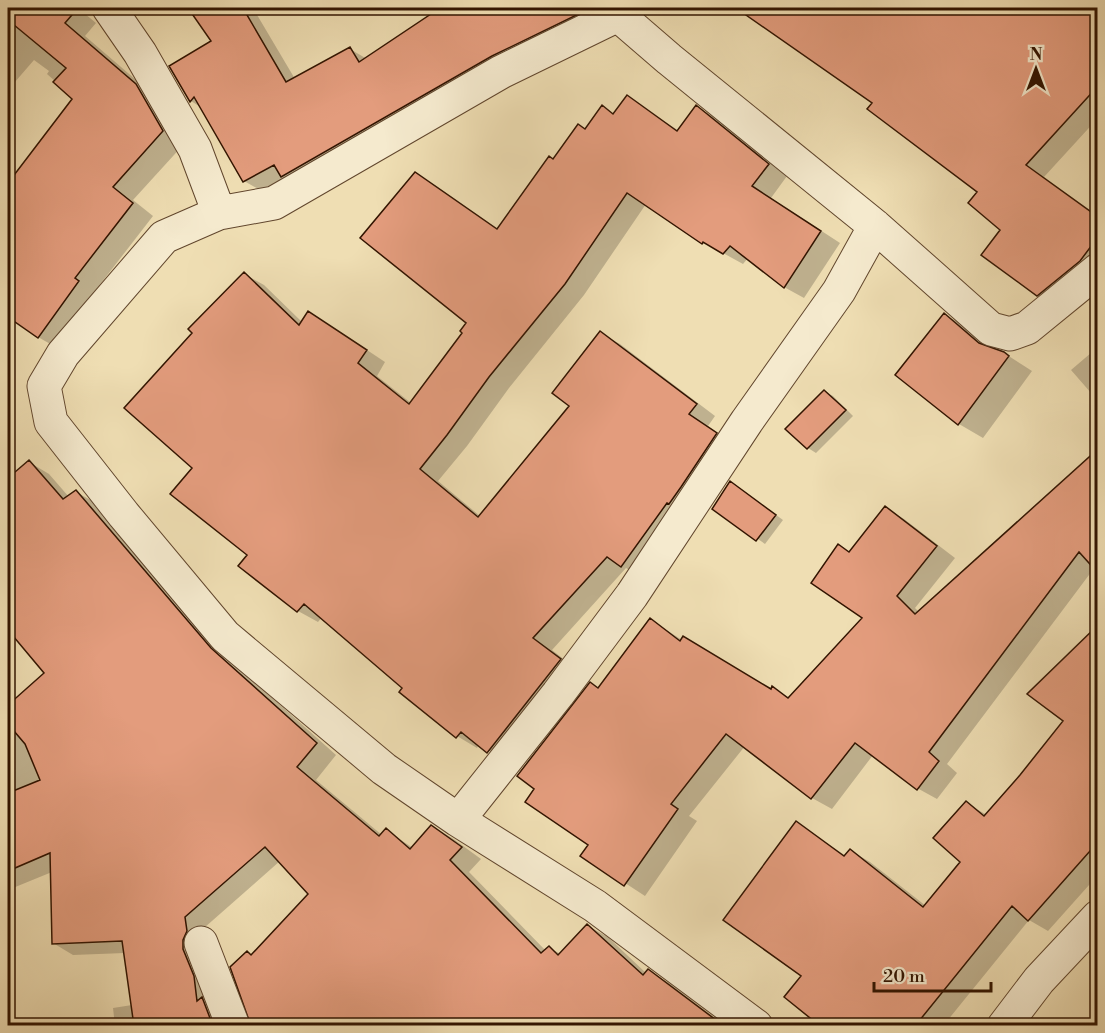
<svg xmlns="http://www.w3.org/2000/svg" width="1105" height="1033" viewBox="0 0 1105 1033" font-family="'Libre Bodoni',serif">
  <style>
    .shadow { fill: #0003 }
    .building { fill: #e39c7d; stroke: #321400; stroke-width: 1.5 }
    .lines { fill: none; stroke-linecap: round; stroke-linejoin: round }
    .minor-casing { stroke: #61462d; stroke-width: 35 }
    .minor { stroke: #f5eace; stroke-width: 33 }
  </style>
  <rect width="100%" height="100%" fill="#efdeb3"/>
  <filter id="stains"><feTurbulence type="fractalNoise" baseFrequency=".00333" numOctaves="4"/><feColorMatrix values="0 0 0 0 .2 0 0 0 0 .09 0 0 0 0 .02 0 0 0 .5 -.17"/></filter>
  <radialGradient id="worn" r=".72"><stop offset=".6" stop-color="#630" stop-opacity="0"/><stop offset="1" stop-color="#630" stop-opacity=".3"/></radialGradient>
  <path class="shadow" d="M 8,8 L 78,8 L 96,23 L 85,36 L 157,98 L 184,144 L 133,200 L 153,216 L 95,291 L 59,349 L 38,337 L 8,315 L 8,186 L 74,98 L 47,74 L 49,71 L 34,60 L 8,90 Z
    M 190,8 L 253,8 L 295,79 L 350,49 L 367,59 L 443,8 L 629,8 L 262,191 L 244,181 L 202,108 L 191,101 L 171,66 L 213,42 Z
    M 766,8 L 837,8 L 843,11 L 845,8 L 1098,8 L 1098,118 L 1044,177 L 1098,216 L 1098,272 L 1057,306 L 1037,295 L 1002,229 L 979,192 L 874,103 L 757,20 Z
    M 627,97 L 679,131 L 697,107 L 716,118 L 787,176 L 771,198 L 840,243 L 804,298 L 784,287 L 748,258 L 743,264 L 723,253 L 722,254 L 646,204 L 584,295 L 509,388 L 467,446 L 438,481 L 480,516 L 571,406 L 600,333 L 620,344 L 715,416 L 708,426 L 735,445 L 641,577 L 626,568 L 552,650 L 579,671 L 508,763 L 479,744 L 477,748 L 457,736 L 404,687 L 322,617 L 318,622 L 298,611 L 240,566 L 249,555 L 194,468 L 244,274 L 264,285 L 302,322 L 328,324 L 385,362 L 377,376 L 411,403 L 464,333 L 468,323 L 415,174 L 435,185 L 498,229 L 554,161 L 586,130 L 602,107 L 615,115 Z
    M 945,315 L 969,328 L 992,349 L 1004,353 L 1032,371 L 983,438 L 959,424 L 897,375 Z
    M 1098,347 L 1098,401 L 1071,370 Z
    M 825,392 L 833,396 L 853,416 L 816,453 L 808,448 Z
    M 1098,451 L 1095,567 L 947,764 L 957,773 L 937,799 L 917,788 L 873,755 L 832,809 L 812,798 L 745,746 L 689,816 L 697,821 L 645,896 L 582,855 L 590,844 L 599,689 L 651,620 L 682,640 L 771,691 L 773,688 L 790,698 L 865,618 L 850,553 L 885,508 L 904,519 L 955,558 L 915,608 L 919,612 Z
    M 29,462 L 49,474 L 69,497 L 76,492 L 96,503 L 231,661 L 336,755 L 316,780 L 382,835 L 386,830 L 413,848 L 432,826 L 452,838 L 481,859 L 469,872 L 546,951 L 549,948 L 561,954 L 588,926 L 608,937 L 647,974 L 649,971 L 669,983 L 726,1026 L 252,1026 L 247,952 L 253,956 L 310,894 L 280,861 L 204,928 L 227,1026 L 115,1026 L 113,1008 L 132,1005 L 125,953 L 73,955 L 53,943 L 52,872 L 8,890 L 8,707 L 46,674 L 8,628 L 8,480 Z
    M 738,487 L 783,520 L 765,544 L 714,508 Z
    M 1098,627 L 1098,875 L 1048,931 L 1029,920 L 943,1026 L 822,1026 L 803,976 L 796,823 L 846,856 L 851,851 L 870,862 L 926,906 L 962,862 L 966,803 L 987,815 L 1065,721 Z"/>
  <path class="building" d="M 8,8 L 78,8 L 65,23 L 136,84 L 163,131 L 113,187 L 133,203 L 75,278 L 79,281 L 38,338 L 8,317 L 8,183 L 72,99 L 53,82 L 66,68 L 8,20 Z
    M 188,8 L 243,8 L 286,82 L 350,47 L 359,62 L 440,8 L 591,8 L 492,56 L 281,177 L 274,165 L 243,182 L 194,97 L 190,102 L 169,66 L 211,41 Z
    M 736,8 L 1098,8 L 1098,86 L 1026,165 L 1098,217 L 1098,237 L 1080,261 L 1037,296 L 981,255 L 1000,230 L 968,203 L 977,192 L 867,109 L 872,103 Z
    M 627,95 L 677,131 L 696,105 L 769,164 L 752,186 L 821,231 L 784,288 L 730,246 L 723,254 L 703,242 L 702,244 L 627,193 L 565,284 L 489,377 L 447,435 L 420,469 L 478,517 L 569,406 L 552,393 L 600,331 L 697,404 L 689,414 L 717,433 L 681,487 L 669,504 L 667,503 L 621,567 L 607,557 L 533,638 L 561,659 L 487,753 L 461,732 L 456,738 L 399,692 L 402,688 L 304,604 L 297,612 L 238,566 L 247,555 L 170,494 L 192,468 L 124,408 L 192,333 L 188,329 L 244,272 L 299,325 L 308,311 L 367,350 L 358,363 L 409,404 L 462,333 L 460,331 L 466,323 L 360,238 L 415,172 L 497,229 L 549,156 L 553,159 L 578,124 L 585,129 L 602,105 L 613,114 Z
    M 944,313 L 979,343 L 1004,352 L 1009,356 L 958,425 L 895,375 Z
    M 824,390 L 846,410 L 807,449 L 785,429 Z
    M 1098,449 L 1098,573 L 1079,552 L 929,752 L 939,761 L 917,790 L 855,743 L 811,799 L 726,734 L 671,804 L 678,809 L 624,886 L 580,856 L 588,845 L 525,802 L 534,789 L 517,776 L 590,682 L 598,688 L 650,618 L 680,641 L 683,636 L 771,689 L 772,686 L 788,698 L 862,618 L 811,583 L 838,544 L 849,552 L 885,506 L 937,546 L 897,596 L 915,614 Z
    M 29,460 L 63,499 L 76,490 L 211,648 L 317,743 L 297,767 L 379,836 L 386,828 L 410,849 L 431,825 L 462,847 L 450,860 L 541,953 L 549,946 L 558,955 L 587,924 L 643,975 L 648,969 L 724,1026 L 251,1026 L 230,967 L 247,951 L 251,955 L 308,894 L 265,847 L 185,917 L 187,931 L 183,940 L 183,949 L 194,976 L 197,1001 L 202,997 L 213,1026 L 134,1026 L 122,941 L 52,944 L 50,853 L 8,871 L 8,793 L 40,780 L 25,744 L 8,724 L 8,705 L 44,673 L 8,630 L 8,478 Z
    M 730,481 L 776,515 L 756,541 L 712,509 Z
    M 1098,625 L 1098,842 L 1028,921 L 1012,906 L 915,1026 L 820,1026 L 784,997 L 801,976 L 723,920 L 796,821 L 844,856 L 850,849 L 923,907 L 960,862 L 933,838 L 966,801 L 984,816 L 1020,775 L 1063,721 L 1027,694 Z"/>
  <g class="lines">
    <g class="minor-casing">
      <path id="minor" d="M 109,8 L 140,53 L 195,149 L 219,213
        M 629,8 L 618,15 L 501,72 L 274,203 L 219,213 L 164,237 L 63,354 L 44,386 L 51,422 L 124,515 L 225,636 L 384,769 L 458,820 L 595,906 L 756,1026
        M 618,15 L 669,59 L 875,226 L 991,329 L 1010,334 L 1027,328 L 1098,270
        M 458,820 L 558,694 L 632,595 L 747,421 L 839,291 L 875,226
        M 201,943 L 233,1026
        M 1004,1026 L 1039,980 L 1098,917"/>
    </g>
    <use href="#minor" class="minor"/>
  </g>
  <rect width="1105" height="1033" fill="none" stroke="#efdeb3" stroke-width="30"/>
  <rect x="9" y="9" width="1087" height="1015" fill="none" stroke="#321400" stroke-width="3"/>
  <rect x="15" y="15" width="1075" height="1003" fill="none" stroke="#321400" stroke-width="1.5"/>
  <g transform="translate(1036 69)" stroke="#f5eace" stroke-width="4.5" paint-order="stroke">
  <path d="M0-4.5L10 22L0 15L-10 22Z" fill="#321400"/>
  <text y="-9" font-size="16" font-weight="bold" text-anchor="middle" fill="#321400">N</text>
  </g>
  <path d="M874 982v9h117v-9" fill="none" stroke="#321400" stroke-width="3"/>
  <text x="883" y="982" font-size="18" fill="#321400" stroke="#f5eace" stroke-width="4.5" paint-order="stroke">20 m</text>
  <rect width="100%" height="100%" filter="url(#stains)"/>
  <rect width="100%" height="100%" fill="url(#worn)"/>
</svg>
